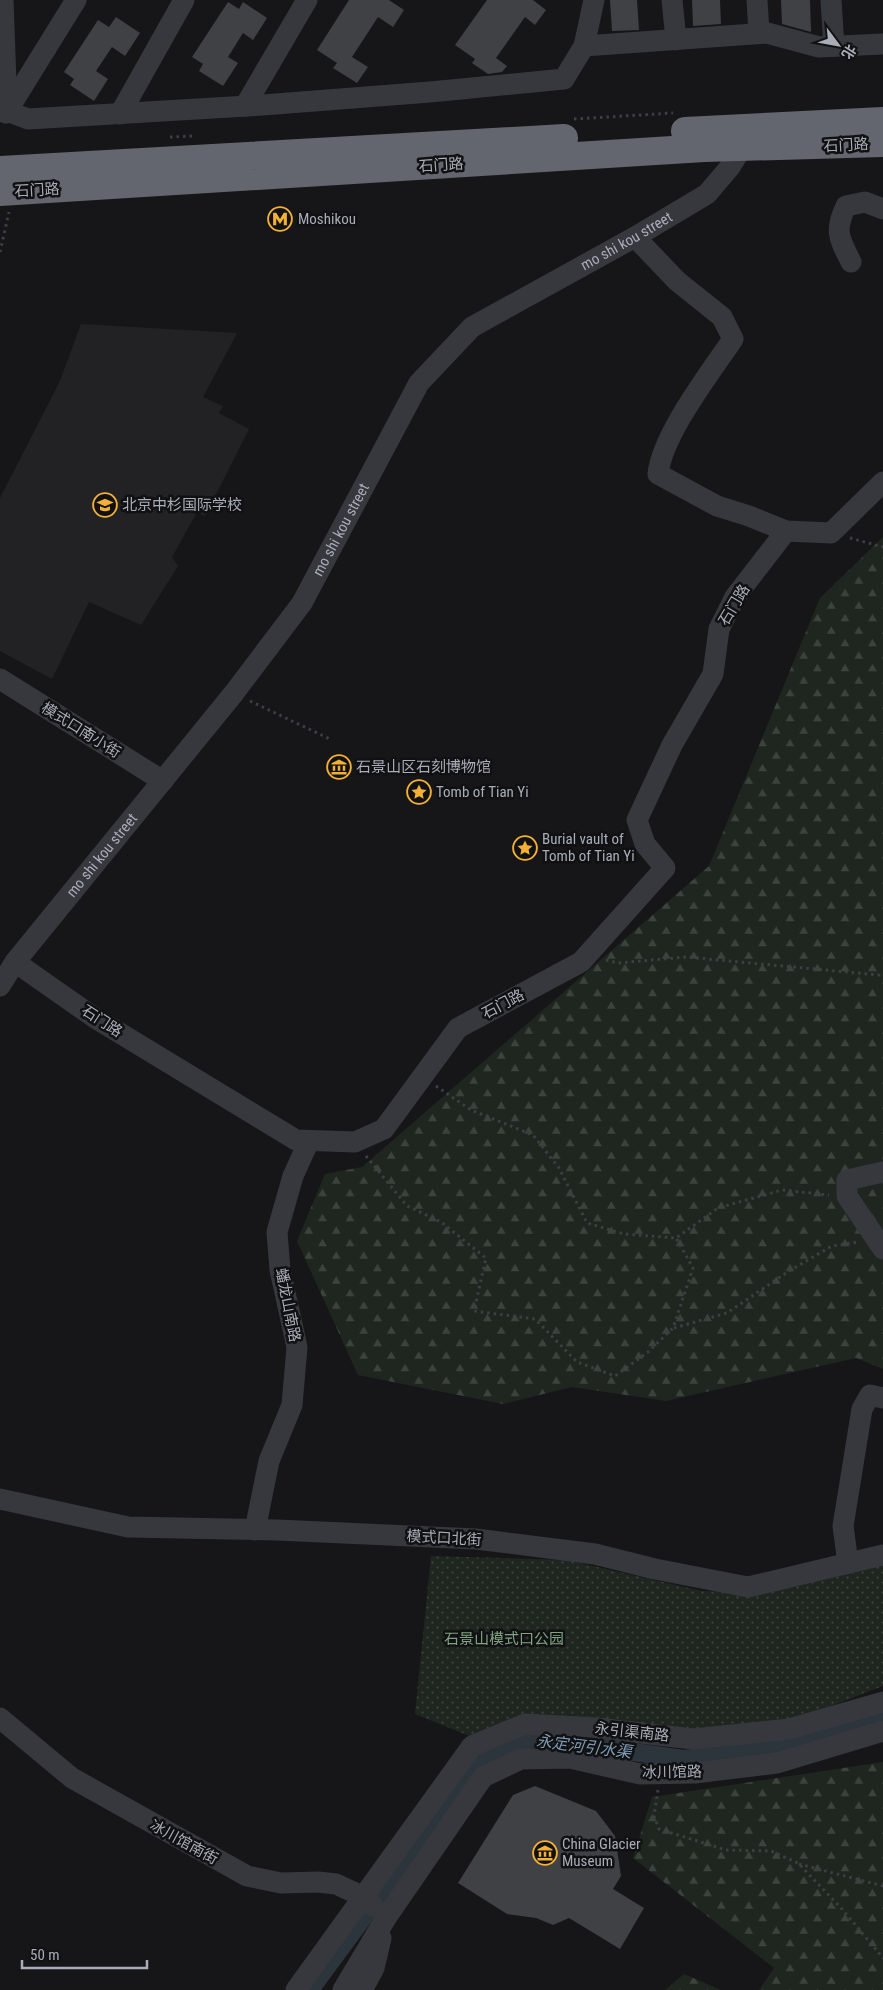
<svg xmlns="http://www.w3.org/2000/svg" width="883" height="1990" viewBox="0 0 883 1990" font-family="'Roboto Condensed','Noto Sans SC',sans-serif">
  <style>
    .built { fill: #222225 }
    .forest { fill: url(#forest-firs) }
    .park { fill: url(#park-dots) }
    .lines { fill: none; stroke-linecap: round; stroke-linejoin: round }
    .canal { stroke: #2c353c; stroke-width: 18 }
    .building { fill: #404145 }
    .path { stroke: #3d3f44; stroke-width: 3; stroke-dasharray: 2.5 4; stroke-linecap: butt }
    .minor { stroke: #37383d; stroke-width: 21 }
    .highway { stroke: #63666e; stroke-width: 28 }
    .labels { text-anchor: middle; stroke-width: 5; stroke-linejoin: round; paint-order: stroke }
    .street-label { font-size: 15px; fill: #a8adb8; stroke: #111113 }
    .poi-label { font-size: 15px; fill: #a8adb8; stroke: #111113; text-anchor: start }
    .park-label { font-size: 15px; fill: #7fa381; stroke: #111113 }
    .water-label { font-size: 16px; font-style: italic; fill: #7f9bb3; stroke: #111113 }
  </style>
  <defs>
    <pattern id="forest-firs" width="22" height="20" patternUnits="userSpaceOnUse" patternTransform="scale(1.25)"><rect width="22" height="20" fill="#1e261f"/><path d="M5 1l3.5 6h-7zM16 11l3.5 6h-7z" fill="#3c433d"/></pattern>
    <pattern id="park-dots" width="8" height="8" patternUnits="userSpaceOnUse" patternTransform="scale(1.25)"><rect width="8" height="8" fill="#1e261f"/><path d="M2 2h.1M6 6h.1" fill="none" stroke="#3c433d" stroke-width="1.8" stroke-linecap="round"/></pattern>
  </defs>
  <rect width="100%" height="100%" fill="#161618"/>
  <path class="built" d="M 81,324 L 237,333 L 203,397 L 223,406 L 219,413 L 249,429 L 205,516 L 197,512 L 172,557 L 178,566 L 141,625 L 89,602 L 52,679 L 0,651 L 0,498 L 60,381 Z"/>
  <path class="forest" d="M 883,537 L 883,1369 L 856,1358 L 666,1401 L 572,1387 L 503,1404 L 358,1375 L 297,1241 L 325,1174 L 362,1167 L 709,866 L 820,598 Z
    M 883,1762 L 883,1990 L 759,1990 L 774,1968 L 633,1858 L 652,1797 Z
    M 684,1974 L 721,1990 L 665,1990 Z"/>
  <path class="park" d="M 431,1556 L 567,1560 L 702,1591 L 751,1593 L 883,1561 L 883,1686 L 788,1723 L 689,1732 L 592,1717 L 472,1737 L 415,1714 Z"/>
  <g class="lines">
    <path class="canal" d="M 310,1990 L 482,1757 L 534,1738 L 684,1759 L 794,1747 L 883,1718"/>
  </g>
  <path class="building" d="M 349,0 L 389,0 L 404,10 L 393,27 L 378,17 L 352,57 L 368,67 L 357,83 L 333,68 L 337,63 L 317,50 Z
    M 487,0 L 533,0 L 546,10 L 535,25 L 525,17 L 496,58 L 507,66 L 502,72 L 488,74 L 472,63 L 475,59 L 455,45 Z
    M 610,0 L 637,0 L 639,30 L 612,31 Z
    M 692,0 L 720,0 L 721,24 L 693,26 Z
    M 781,0 L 810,0 L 811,32 L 782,24 Z
    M 228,2 L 239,9 L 243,2 L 267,18 L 253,40 L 243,33 L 228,57 L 238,63 L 223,86 L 199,71 L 203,64 L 192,57 Z
    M 116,17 L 140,33 L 125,56 L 112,47 L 96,71 L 108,79 L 94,101 L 70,85 L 74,79 L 64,72 L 98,20 L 109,27 Z
    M 535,1786 L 596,1811 L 615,1836 L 621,1876 L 613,1889 L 644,1908 L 620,1949 L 569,1918 L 553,1925 L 536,1918 L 507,1914 L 458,1883 L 513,1795 Z"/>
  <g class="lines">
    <path class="path" d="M 574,119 L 673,113
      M 170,137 L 194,136
      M 0,252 L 9,212
      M 850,538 L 883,547
      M 250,701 L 332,740
      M 606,960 L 618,963 L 686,957 L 879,975 L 883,972
      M 436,1086 L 471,1110 L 533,1135 L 559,1168 L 587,1223 L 624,1234 L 676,1238 L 718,1208 L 782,1190 L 829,1195
      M 366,1156 L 407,1206 L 441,1222 L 486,1258 L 474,1311 L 535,1319 L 577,1362 L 615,1376 L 648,1352 L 673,1328 L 693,1268 L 676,1238
      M 674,1328 L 727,1313 L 789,1271 L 832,1246 L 858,1242
      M 658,1790 L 654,1816 L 659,1829 L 726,1850 L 771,1851 L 798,1863 L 842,1909 L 883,1958
      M 799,1864 L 883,1886"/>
    <g class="minor">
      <path d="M 3,0 L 7,111 L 28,119 L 263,105 L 430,92 L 564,79 L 584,46 L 594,0"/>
      <path d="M 672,0 L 676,40"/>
      <path d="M 757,0 L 759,33"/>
      <path d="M 831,0 L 834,46"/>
      <path d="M 584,46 L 767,33 L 819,47 L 883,44"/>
      <path d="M 245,106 L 307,0"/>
      <path d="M 6,113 L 76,0"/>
      <path d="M 120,114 L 184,0"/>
      <path d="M 635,237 L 677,281 L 722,317 L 733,339 C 710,373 662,435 658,474 L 717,506 L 749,516 L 786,531 L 831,533 L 883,482"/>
      <path d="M 851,262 C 839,238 834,231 846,206 L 865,202 L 883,209"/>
      <path d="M 0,679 L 163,781"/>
      <path d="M 15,962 L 95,1018 L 296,1140 L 355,1142 L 384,1129 L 458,1028 L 581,962 L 665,868 L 645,844 L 637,820 L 672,745 L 713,674 L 719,629 L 735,597 L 786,531"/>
      <path id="s1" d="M 0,986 L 15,962 L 234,693 L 302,603 L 419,383 L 472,327 L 635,237 L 707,194 L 730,167 L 741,149"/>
      <path d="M 883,1172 L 847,1180 L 847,1196 L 883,1249"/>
      <path d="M 0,1499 L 128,1527 L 277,1530 L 476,1539 L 595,1554 L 655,1569 L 748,1587 L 883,1555"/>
      <path d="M 255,1530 L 269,1461 L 292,1405 L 297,1347 L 280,1270 L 277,1232 L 293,1176 L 309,1141"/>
      <path d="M 848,1563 L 843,1526 L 862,1409 L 870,1395 L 883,1398"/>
      <path d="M 0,1718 L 72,1778 L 247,1876 L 281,1883 L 318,1882 L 336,1884 L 364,1897 L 373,1906"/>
      <path d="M 296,1990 L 472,1746 L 525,1724 L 597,1728 L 693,1739 L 789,1729 L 883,1702"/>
      <path d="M 343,1990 L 386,1918 L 483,1777 L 521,1759 L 570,1758 L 640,1774 L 695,1773 L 777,1763 L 883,1731"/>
      <path d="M 362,1990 L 374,1968 L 381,1938"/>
    </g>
    <path class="highway" d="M 685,131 L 883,121
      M 0,170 L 564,138
      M 0,192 L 704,148 L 883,143"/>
  </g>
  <defs>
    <g id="metro-ring" transform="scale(1.25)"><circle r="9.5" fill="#111113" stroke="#f2b134" stroke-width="1.5"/><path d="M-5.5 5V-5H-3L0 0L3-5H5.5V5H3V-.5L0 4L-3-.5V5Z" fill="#f2b134"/></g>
    <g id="school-ring" transform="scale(1.25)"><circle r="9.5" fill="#111113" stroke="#f2b134" stroke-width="1.5"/><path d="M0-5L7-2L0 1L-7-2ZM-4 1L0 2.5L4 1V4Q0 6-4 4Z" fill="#f2b134"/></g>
    <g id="museum-ring" transform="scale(1.25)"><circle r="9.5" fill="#111113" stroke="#f2b134" stroke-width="1.5"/><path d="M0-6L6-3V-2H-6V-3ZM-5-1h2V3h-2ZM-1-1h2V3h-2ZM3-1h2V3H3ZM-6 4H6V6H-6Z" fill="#f2b134"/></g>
    <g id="sight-ring" transform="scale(1.25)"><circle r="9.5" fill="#111113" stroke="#f2b134" stroke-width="1.5"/><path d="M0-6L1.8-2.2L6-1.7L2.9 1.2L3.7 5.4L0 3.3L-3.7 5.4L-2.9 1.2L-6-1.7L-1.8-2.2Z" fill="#f2b134"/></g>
  </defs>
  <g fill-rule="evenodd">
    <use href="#metro-ring" x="280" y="219"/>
    <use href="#school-ring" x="105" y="505"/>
    <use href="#museum-ring" x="339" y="767"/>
    <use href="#sight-ring" x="419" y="792"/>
    <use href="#sight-ring" x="525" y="848"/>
    <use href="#museum-ring" x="545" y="1853"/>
  </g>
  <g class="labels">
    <g class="street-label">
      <text transform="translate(846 145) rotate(-3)" y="5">石门路</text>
      <text transform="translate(441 165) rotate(-4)" y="5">石门路</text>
      <text transform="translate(37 190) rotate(-3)" y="5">石门路</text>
      <text dy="5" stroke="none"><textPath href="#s1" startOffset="991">mo shi kou street</textPath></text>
      <text dy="5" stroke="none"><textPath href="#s1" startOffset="571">mo shi kou street</textPath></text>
      <text transform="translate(734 605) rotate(-59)" y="5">石门路</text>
      <text transform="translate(81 730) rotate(32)" y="5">模式口南小街</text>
      <text dy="5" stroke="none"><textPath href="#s1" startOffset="166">mo shi kou street</textPath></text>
      <text transform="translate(503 1004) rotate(-28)" y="5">石门路</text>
      <text transform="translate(102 1021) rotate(33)" y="5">石门路</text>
      <text transform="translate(288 1305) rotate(79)" y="5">蟠龙山南路</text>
      <text transform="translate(444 1538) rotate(3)" y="5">模式口北街</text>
      <text transform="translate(632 1732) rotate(6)" y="5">永引渠南路</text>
      <text transform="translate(672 1772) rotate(-1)" y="5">冰川馆路</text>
      <text transform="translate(184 1842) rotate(29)" y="5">冰川馆南街</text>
    </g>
    <g class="poi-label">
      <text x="298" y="224">Moshikou</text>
      <text x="122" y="510">北京中杉国际学校</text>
      <text x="356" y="772">石景山区石刻博物馆</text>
      <text x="436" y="797">Tomb of Tian Yi</text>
      <text x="542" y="844">Burial vault of<tspan x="542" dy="17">Tomb of Tian Yi</tspan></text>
      <text x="562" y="1849">China Glacier<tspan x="562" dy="17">Museum</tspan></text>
    </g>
    <g class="park-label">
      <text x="504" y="1644">石景山模式口公园</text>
    </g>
    <g class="water-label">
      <text transform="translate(584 1746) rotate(7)" y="6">永定河引水渠</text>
    </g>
  </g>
  <g transform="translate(838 45) rotate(122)" stroke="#111113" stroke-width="4" paint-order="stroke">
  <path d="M0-4L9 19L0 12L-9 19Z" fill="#a8adb8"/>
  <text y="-8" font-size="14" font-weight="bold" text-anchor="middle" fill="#a8adb8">北</text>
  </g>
  <path d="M22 1960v8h125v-8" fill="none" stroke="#a8adb8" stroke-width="2.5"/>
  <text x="30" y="1960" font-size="15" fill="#a8adb8" stroke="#111113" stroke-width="4" paint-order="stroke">50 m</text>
</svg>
